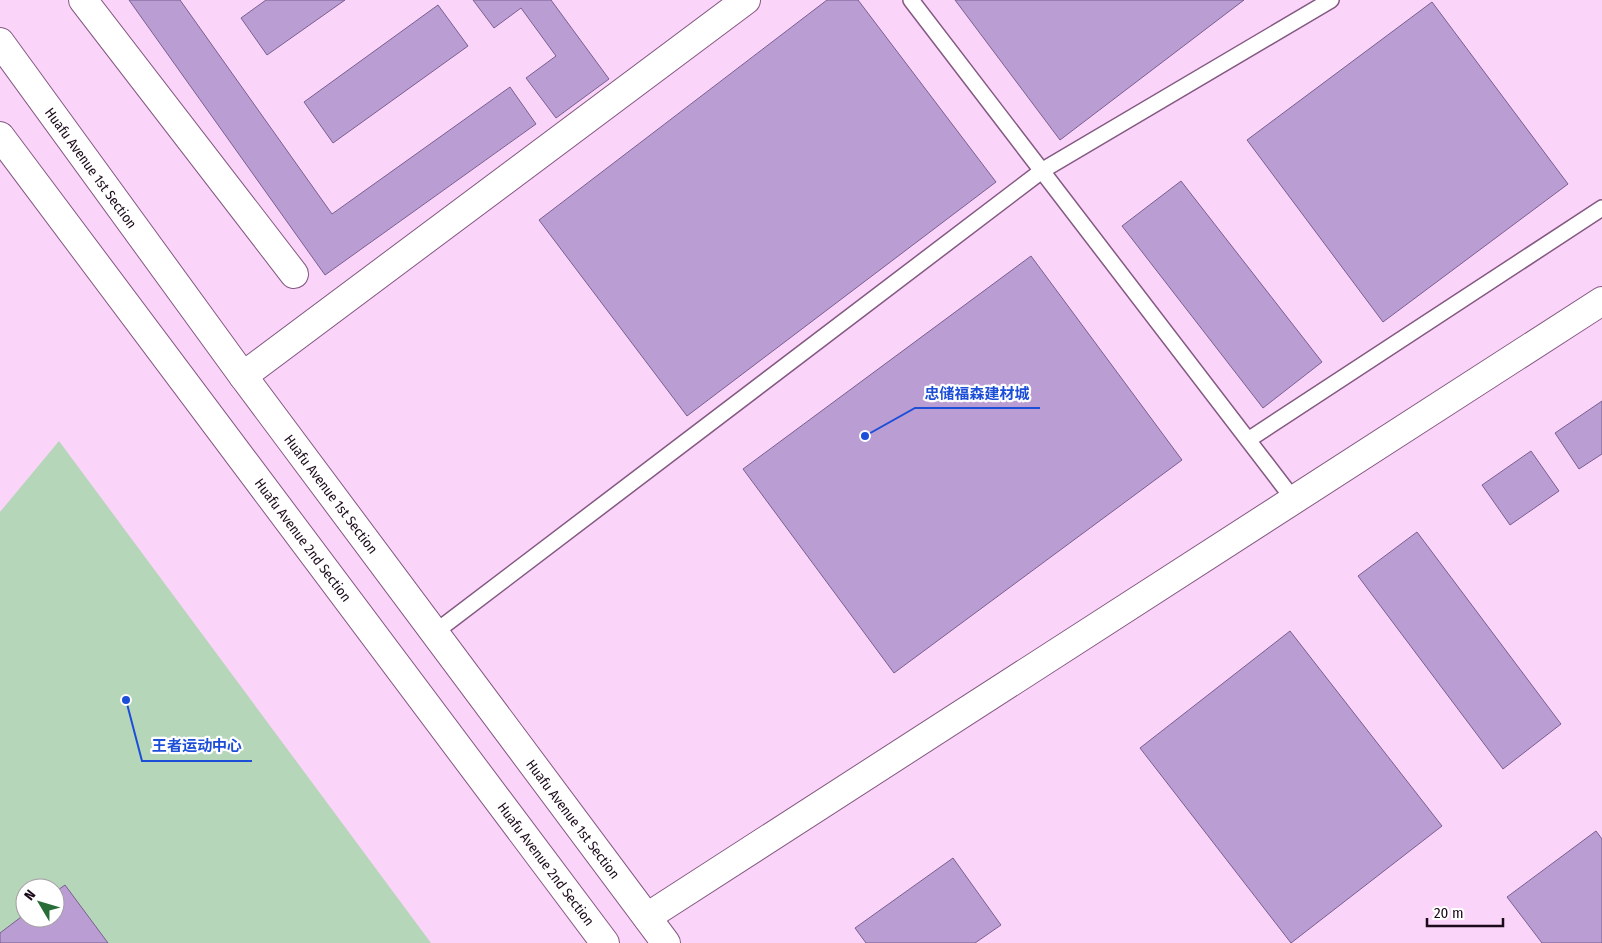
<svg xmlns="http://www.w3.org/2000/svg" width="1602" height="943" viewBox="0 0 1602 943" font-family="'Fira Sans Condensed','Noto Sans SC',sans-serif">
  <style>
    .green { fill: #b5d6b8; fill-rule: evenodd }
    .building { fill: #ba9ed3; stroke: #795f90 }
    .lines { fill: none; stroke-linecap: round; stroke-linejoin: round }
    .lane-casing { stroke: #845982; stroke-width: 18 }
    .street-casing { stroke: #845982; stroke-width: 30 }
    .secondary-casing { stroke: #845982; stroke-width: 30 }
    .lane { stroke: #fff; stroke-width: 15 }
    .street { stroke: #fff; stroke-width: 28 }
    .secondary { stroke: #fff; stroke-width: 28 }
    .labels { text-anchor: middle; stroke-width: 4.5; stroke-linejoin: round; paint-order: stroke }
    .street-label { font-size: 14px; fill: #1b0a1a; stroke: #fff }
    .leader { fill: none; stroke: #1d4ed8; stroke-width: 2 }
    .callout-dot { fill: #1d4ed8; stroke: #fff; stroke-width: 2 }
    .callout-label { font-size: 15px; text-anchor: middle; font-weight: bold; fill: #1d4ed8; stroke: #fff; stroke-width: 4.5; stroke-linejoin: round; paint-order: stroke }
  </style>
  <rect width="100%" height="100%" fill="#fbd4f9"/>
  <path class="green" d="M 59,441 L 431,943 L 0,943 L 0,512 ZM 25,888 L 55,888 L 55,918 L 25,918 Z"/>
  <path class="building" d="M 129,0 L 180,0 L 332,214 L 510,87 L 536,124 L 325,275 Z
    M 266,0 L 345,0 L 267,55 L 241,18 Z
    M 473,0 L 551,0 L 609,79 L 556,118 L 526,78 L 556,56 L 521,8 L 494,28 Z
    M 827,0 L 858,0 L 996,182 L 687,416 L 539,220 Z
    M 955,0 L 1244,0 L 1060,140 Z
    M 1432,2 L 1568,184 L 1383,322 L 1247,140 Z
    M 438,5 L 468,46 L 333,143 L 304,102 Z
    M 1181,181 L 1322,362 L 1263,408 L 1122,226 Z
    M 1031,256 L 1182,460 L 894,673 L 743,469 Z
    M 1602,401 L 1602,454 L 1579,469 L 1555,433 Z
    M 1531,451 L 1559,491 L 1510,525 L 1482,485 Z
    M 1417,532 L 1561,724 L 1503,769 L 1358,576 Z
    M 1290,631 L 1442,826 L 1291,943 L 1140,748 Z
    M 1596,831 L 1602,839 L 1602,943 L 1542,943 L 1507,897 Z
    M 953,858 L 1001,925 L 975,943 L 866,943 L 855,928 Z
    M 65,885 L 108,943 L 0,943 L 0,933 L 25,914 L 25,918 L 55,918 L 55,892 Z"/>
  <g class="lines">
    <g class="lane-casing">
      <path id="lane" d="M 911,0 L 1294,500
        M 1248,440 L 1602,208
        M 434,633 L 1043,170 L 1331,0"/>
    </g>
    <g class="street-casing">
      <path id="street" d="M 83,0 L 294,274
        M 243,376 L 746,0
        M 647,917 L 1602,301"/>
    </g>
    <g class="secondary-casing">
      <path id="secondary" d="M 0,42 L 243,376 L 666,943
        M 0,136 L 605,943"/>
    </g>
    <use href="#lane" class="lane"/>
    <use href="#street" class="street"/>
    <use href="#secondary" class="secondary"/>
  </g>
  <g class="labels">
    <g class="street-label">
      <text transform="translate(91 168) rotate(54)" y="5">Huafu Avenue 1st Section</text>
      <text transform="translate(331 494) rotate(53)" y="5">Huafu Avenue 1st Section</text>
      <text transform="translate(303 540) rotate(53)" y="5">Huafu Avenue 2nd Section</text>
      <text transform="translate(573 819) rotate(53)" y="5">Huafu Avenue 1st Section</text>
      <text transform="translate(546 864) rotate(53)" y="5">Huafu Avenue 2nd Section</text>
    </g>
  </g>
  <path class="leader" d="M865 436L915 408H1040M126 700L142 761H252"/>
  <g class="callout-dot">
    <circle cx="865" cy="436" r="5"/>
    <circle cx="126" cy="700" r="5"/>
  </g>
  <g class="callout-label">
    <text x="977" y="399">忠储福森建材城</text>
    <text x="197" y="751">王者运动中心</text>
  </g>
  <g transform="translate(40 903) rotate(308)"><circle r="24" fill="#ffffff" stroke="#a49da3"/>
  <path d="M0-4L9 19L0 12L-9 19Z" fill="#286c37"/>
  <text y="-8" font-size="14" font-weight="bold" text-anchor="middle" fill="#1b0a1a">N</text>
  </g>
  <path d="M1427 918v8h76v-8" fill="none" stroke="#1b0a1a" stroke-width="2.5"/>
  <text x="1434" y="918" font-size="15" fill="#1b0a1a" stroke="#ffffff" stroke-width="4" paint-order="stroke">20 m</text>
</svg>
